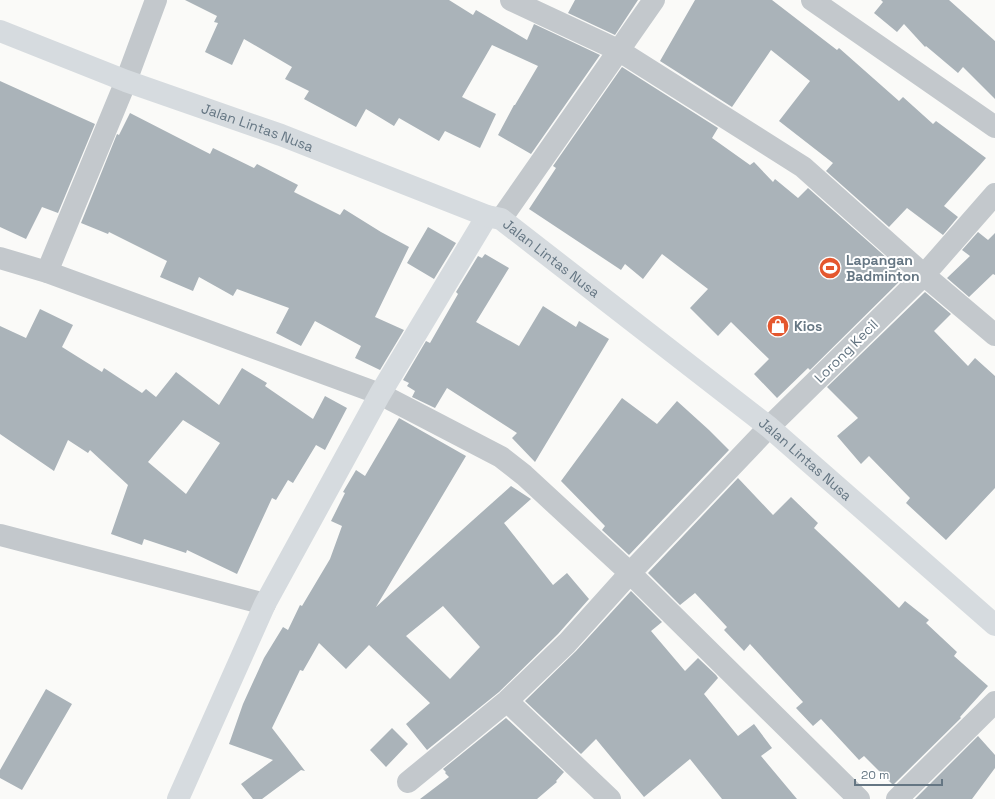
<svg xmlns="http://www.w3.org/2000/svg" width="995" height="799" viewBox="0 0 995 799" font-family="'Space Grotesk',sans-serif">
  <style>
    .building { fill: #aab3b9; fill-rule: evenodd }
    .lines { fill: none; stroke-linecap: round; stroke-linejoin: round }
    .minor { stroke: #c3c8cc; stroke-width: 22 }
    .major { stroke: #d6dbdf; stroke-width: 22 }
    .highway { stroke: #d6dbdf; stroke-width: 22 }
    .labels { text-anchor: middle; stroke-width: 4; stroke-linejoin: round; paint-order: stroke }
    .street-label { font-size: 14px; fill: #657683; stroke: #fff }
    .poi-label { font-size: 14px; font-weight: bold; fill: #657683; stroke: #fff; text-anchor: start }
  </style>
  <rect width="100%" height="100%" fill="#fafaf8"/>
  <path class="building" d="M 185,0 L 449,0 L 473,15 L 476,10 L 527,40 L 534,24 L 600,55 L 531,154 L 498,135 L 514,105 L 515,105 L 538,66 L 492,45 L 462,97 L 496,114 L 480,148 L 445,131 L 439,141 L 399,118 L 394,126 L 366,109 L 356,127 L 304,99 L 309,91 L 285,79 L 292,67 L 244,39 L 232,65 L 205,52 L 218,23 L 214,22 L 217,16 Z
    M 575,0 L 638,0 L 615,35 L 568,13 Z
    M 695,0 L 772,0 L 837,50 L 839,48 L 899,101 L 903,97 L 933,124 L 936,121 L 986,158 L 944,206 L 958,217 L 943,235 L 907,208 L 889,227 L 826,171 L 833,163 L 779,121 L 810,81 L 771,50 L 732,107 L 660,61 Z
    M 881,0 L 949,0 L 995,41 L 995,99 L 963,67 L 958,73 L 926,46 L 925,47 L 904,24 L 897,32 L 874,13 L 883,2 Z
    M 622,67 L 718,128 L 712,138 L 750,165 L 754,162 L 773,182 L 775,179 L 798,198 L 808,188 L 906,275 L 810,370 L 808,368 L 777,398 L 754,374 L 769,359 L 731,322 L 718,336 L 690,308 L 708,289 L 662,254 L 643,279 L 625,264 L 621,270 L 529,209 L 556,168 L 553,166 Z
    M 0,81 L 95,124 L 58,213 L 42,207 L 26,239 L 0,227 Z
    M 130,113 L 210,154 L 213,148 L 254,168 L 257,164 L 298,185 L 294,192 L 340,215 L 344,209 L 381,232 L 409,247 L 375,317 L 404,330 L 380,370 L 355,358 L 361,346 L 315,321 L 301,346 L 276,333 L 289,308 L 237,289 L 233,296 L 199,277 L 193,291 L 160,277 L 167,261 L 109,232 L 108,234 L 81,223 L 117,134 L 119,135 Z
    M 428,227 L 456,243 L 434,279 L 407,263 Z
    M 978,232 L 988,240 L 995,233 L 995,275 L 993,274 L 969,297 L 947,278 L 970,256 L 962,250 Z
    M 485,254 L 509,268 L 476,322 L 519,346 L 543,306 L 576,327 L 579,321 L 609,339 L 535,462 L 512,438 L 517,433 L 447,388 L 435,408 L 412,397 L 415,391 L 407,386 L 409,383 L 403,380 L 426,341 L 430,343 L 458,294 L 456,292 L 478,256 L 482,258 Z
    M 925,292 L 951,314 L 934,331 L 968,366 L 975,358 L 995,376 L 995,488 L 946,540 L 906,503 L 910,498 L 869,456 L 861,464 L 837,436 L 858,418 L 827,387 Z
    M 40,309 L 73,325 L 62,347 L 102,372 L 104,368 L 142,393 L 146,389 L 156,397 L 176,372 L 219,405 L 242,368 L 267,383 L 265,386 L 313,419 L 325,396 L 347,408 L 325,450 L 316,445 L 293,483 L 288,480 L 276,500 L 272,498 L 237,574 L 187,550 L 186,553 L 144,539 L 142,545 L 111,534 L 128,485 L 90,450 L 88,453 L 68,440 L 54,471 L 0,434 L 0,326 L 26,338 ZM 183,420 L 220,443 L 186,494 L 148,462 Z
    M 622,398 L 657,424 L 677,401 L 709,430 L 729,450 L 629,555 L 602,530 L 605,526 L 561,481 Z
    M 399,418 L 466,456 L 376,607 L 511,486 L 531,499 L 504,523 L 553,585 L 567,573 L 589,599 L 558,634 L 499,692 L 427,750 L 406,724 L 430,703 L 369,645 L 346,669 L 319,643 L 303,671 L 300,670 L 272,728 L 305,771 L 301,770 L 262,799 L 253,799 L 241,784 L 273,760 L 229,744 L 243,704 L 264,658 L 283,627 L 288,630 L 300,605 L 302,606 L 330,559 L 342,526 L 331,521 L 345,493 L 343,492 L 356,470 L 365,476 ZM 443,606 L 480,647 L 450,679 L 406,636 Z
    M 738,478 L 773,515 L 791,497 L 818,523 L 814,528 L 899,608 L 905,601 L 929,620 L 926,623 L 957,652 L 954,656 L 988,686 L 960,717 L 961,718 L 893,785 L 864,756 L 859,760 L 821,719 L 813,726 L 796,708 L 803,702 L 750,644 L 744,651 L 724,630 L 727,627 L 695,593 L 680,605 L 648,573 Z
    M 631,591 L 662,622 L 651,631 L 685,671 L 698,658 L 716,675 L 718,678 L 704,694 L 738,736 L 754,724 L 772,748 L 761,756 L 797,799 L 722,799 L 690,759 L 644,797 L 596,739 L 581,754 L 525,701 L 576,651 Z
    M 46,689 L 72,704 L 22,790 L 0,778 L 0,770 Z
    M 506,718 L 564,772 L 556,781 L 557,782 L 537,799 L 420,799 L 449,777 L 445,773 L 446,772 L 443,769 Z
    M 392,728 L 408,744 L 386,767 L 370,750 Z
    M 978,736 L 995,755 L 995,768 L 972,799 L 915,799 Z"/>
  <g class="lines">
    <path class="minor" d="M 511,0 L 618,50 L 803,167 L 924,275 L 995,335
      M 812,0 L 995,127
      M 501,219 L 654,0
      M 0,258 L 47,272 L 380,394 L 501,457 L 524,475 L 630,573 L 859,799
      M 47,272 L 126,81 L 156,0
      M 0,535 L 265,604
      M 507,701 L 610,799
      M 408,782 L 507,701 L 567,643 L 630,573 L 769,427 L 924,275 L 995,194
      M 897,799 L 995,702"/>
    <path class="major" d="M 178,799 L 265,604 L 380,394 L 487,216"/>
    <path class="highway" id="s1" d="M 0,31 L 126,81 L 281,135 L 487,216 L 501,219 L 769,427 L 995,625"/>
  </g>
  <defs>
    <g id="stadium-disc" transform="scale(1.15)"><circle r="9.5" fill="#e4572e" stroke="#fff"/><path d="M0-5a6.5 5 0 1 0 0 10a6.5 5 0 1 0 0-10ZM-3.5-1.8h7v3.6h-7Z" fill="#fff"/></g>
    <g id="shop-disc" transform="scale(1.15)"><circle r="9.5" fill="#e4572e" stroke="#fff"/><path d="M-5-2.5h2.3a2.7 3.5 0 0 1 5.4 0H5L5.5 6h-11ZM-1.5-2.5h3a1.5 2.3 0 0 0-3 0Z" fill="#fff"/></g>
  </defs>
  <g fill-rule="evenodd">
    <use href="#stadium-disc" x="830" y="268"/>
    <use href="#shop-disc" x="778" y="326"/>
  </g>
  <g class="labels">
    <g class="street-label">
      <text dy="5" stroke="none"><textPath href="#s1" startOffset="275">Jalan Lintas Nusa</textPath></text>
      <text dy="5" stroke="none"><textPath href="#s1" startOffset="599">Jalan Lintas Nusa</textPath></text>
      <text transform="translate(846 351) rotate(-45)" y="5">Lorong Kecil</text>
      <text dy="5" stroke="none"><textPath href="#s1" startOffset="923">Jalan Lintas Nusa</textPath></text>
    </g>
    <g class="poi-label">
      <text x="846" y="265">Lapangan<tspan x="846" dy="16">Badminton</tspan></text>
      <text x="794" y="331">Kios</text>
    </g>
  </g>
  <path d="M855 779v6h87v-6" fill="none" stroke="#657683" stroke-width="2"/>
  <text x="861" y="779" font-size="12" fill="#657683" stroke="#ffffff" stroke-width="3" paint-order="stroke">20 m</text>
</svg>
